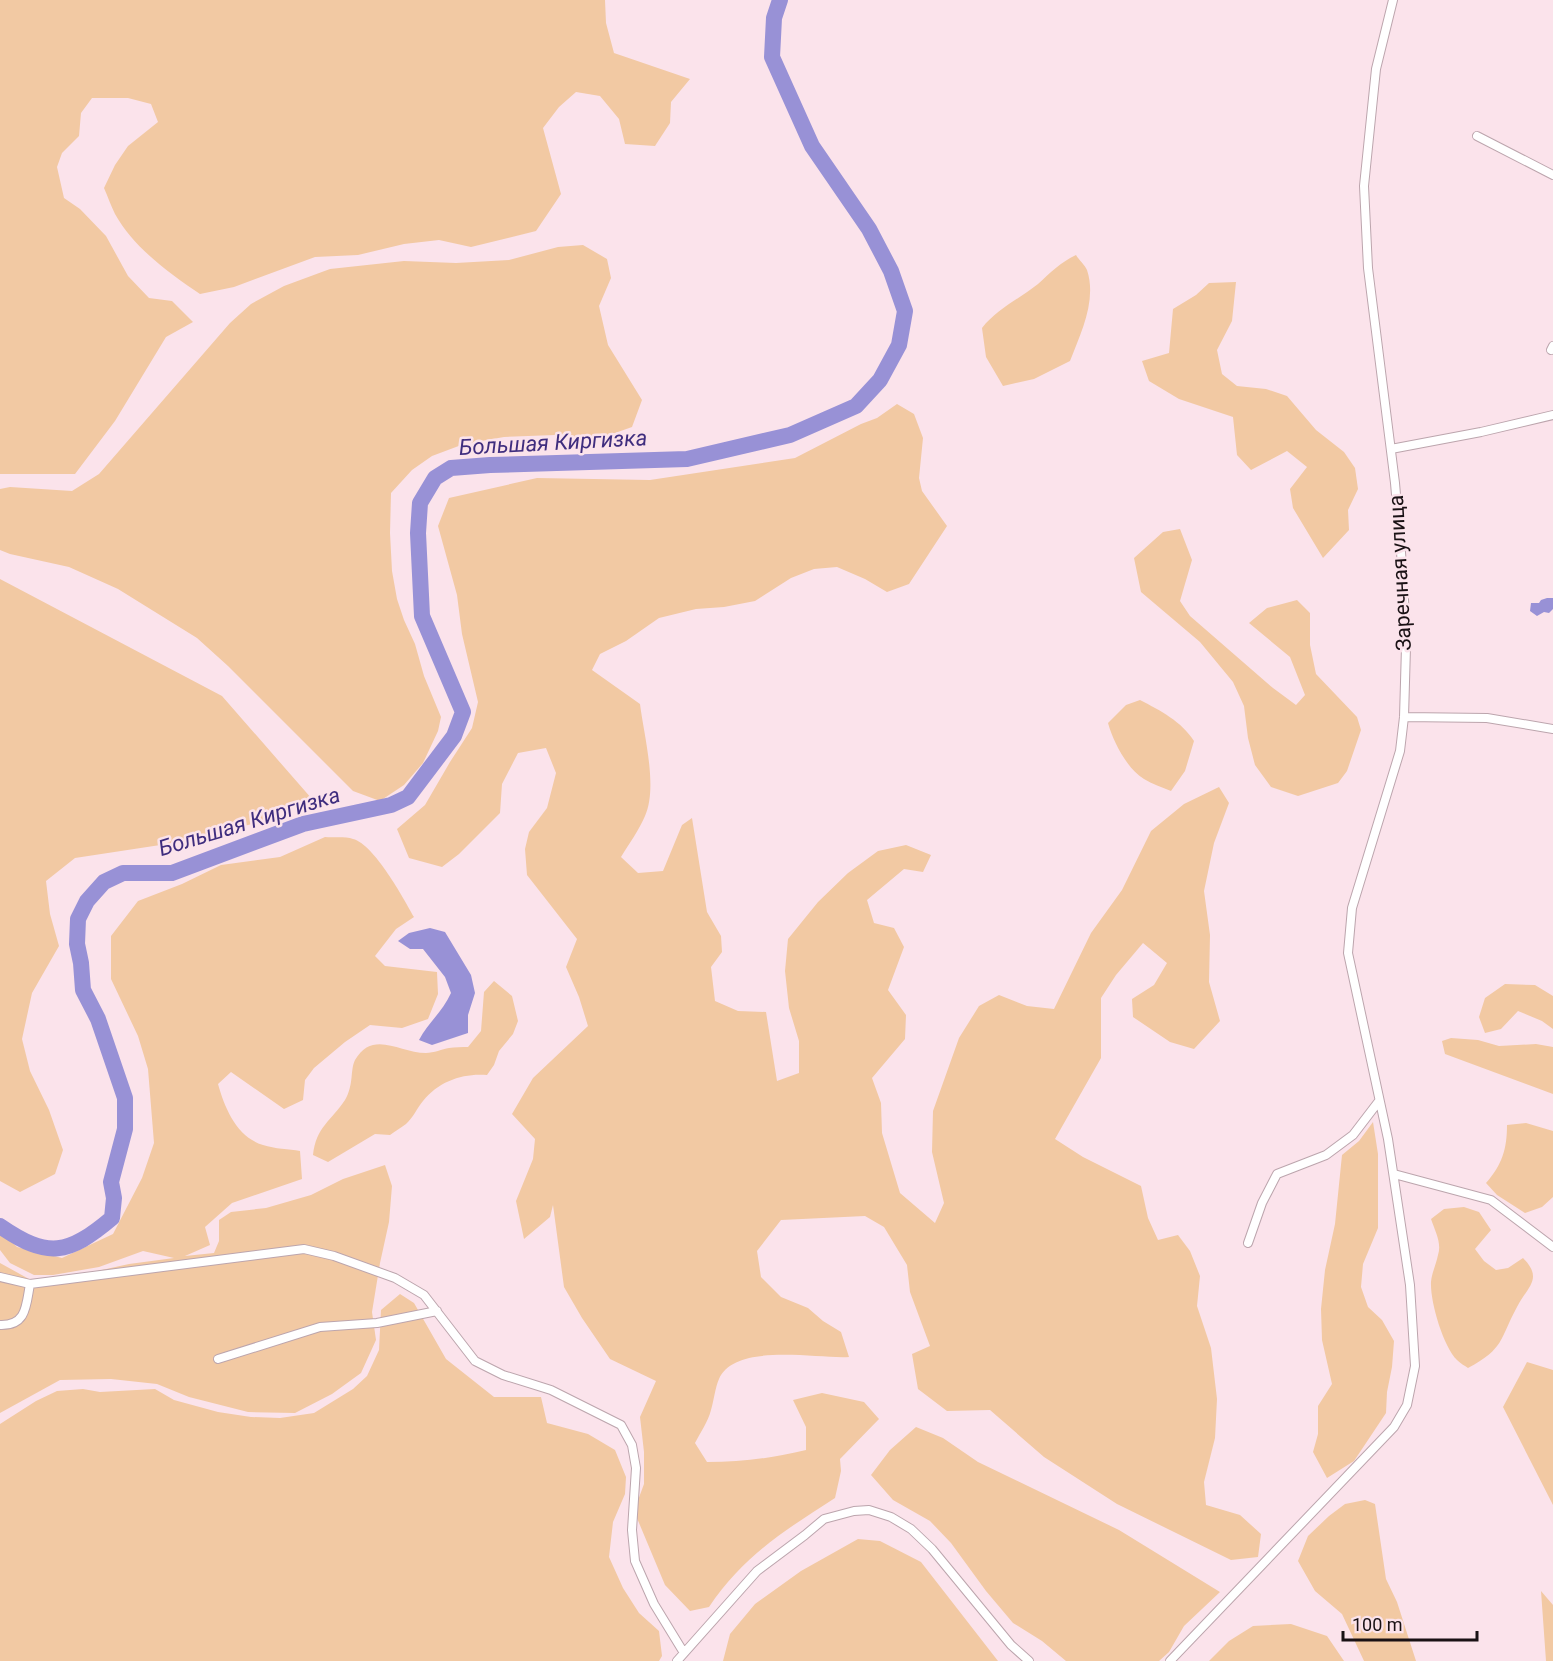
<svg xmlns="http://www.w3.org/2000/svg" width="1553" height="1661" viewBox="0 0 1553 1661" font-family="Roboto,sans-serif">
  <style>
    .green { fill: #f2c9a3 }
    .water { fill: #9891d6 }
    .lines { fill: none; stroke-linecap: round; stroke-linejoin: round }
    .river { stroke: #9891d6; stroke-width: 16 }
    .street-casing { stroke: #bca5ad; stroke-width: 10 }
    .street { stroke: #fff; stroke-width: 8 }
    .labels { text-anchor: middle; stroke-width: 5; stroke-linejoin: round; paint-order: stroke }
    .street-label { font-size: 21px; fill: #191114; stroke: #fbe3eb }
    .water-label { font-size: 22px; font-style: italic; fill: #3f2d7e; stroke: #fbe3eb }
  </style>
  <rect width="100%" height="100%" fill="#fbe3eb"/>
  <path class="green" d="M 0,0 L 605,0 L 606,23 L 614,53 L 690,79 L 671,102 L 670,123 L 655,146 L 625,144 L 619,119 L 600,96 L 576,92 L 559,107 L 543,128 L 561,194 L 536,231 L 471,247 L 439,240 L 404,244 L 358,255 L 315,257 L 234,287 L 200,294 C 169,273 134,248 115,214 C 111,206 108,197 104,188 L 115,165 L 128,146 L 158,122 L 151,104 L 128,98 L 92,98 L 81,113 L 79,136 L 62,153 L 57,167 L 64,198 L 80,209 L 106,236 L 128,276 L 149,298 L 172,301 L 193,322 L 166,337 L 115,421 L 75,474 L 0,474 Z
    M 583,245 L 607,259 L 611,278 L 599,306 L 608,345 L 642,400 L 632,427 L 598,439 L 555,435 L 504,437 L 464,444 L 432,456 L 412,470 L 391,493 L 390,533 L 392,571 L 397,599 L 404,620 L 415,644 L 424,676 L 441,717 L 438,731 L 423,763 L 404,785 L 380,801 L 353,791 L 228,666 L 197,638 L 118,589 L 69,567 L 10,554 L 0,550 L 0,489 L 10,487 L 72,491 L 99,474 L 230,323 L 251,304 L 284,286 L 330,269 L 404,261 L 456,263 L 509,260 L 558,247 Z
    M 1076,255 C 1079,260 1085,265 1087,270 C 1097,300 1081,333 1070,361 L 1034,379 L 1003,386 L 986,357 L 982,328 C 997,309 1019,299 1038,284 C 1050,273 1061,262 1076,255 Z
    M 1236,282 L 1232,321 L 1217,350 L 1222,374 L 1237,386 L 1266,389 L 1287,396 L 1316,430 L 1344,452 L 1355,468 L 1358,489 L 1348,510 L 1349,530 L 1323,558 L 1293,508 L 1290,489 L 1307,467 L 1287,451 L 1251,470 L 1237,455 L 1233,417 L 1179,399 L 1149,381 L 1142,361 L 1169,353 L 1173,309 L 1196,295 L 1209,283 Z
    M 897,404 L 914,414 L 923,438 L 919,478 L 922,491 L 947,526 L 909,584 L 887,592 L 865,579 L 837,567 L 814,569 L 791,578 L 755,601 L 724,607 L 696,609 L 659,618 L 626,641 L 600,654 L 592,670 L 640,704 C 644,736 658,787 645,816 C 639,830 629,844 621,857 L 638,873 L 663,871 L 682,825 L 692,818 L 707,912 L 721,936 L 722,952 L 711,967 L 715,1001 L 738,1011 L 766,1012 L 777,1081 L 799,1073 L 799,1041 L 789,1008 L 785,971 L 788,939 L 818,902 L 848,873 L 878,851 L 906,845 L 931,855 L 923,872 L 904,869 L 867,900 L 874,923 L 894,928 L 904,947 L 888,990 L 906,1015 L 905,1039 L 872,1078 L 881,1103 L 882,1133 L 900,1193 L 935,1223 L 944,1203 L 932,1152 L 933,1111 L 959,1038 L 979,1006 L 999,995 L 1027,1006 L 1054,1009 L 1091,933 L 1122,890 L 1151,831 L 1184,804 L 1219,787 L 1229,803 L 1214,843 L 1204,891 L 1210,935 L 1209,982 L 1220,1021 L 1194,1049 L 1170,1042 L 1133,1017 L 1132,999 L 1154,985 L 1167,963 L 1143,943 L 1116,975 L 1101,998 L 1101,1058 L 1055,1139 L 1083,1157 L 1141,1186 L 1148,1218 L 1158,1240 L 1178,1235 L 1190,1251 L 1200,1276 L 1197,1306 L 1211,1348 L 1217,1399 L 1215,1438 L 1204,1482 L 1206,1505 L 1240,1515 L 1261,1534 L 1258,1557 L 1231,1560 L 1117,1504 L 1044,1457 L 990,1410 L 947,1411 L 918,1389 L 912,1354 L 930,1346 L 910,1292 L 907,1265 L 884,1227 L 865,1216 L 781,1220 L 757,1251 L 761,1277 L 781,1297 L 808,1308 L 823,1321 L 841,1332 L 849,1357 C 816,1359 735,1342 719,1379 C 715,1388 714,1400 711,1410 C 708,1422 700,1433 695,1443 L 707,1462 C 742,1462 773,1458 806,1450 L 806,1427 L 793,1400 L 822,1393 L 864,1402 L 879,1419 L 840,1459 L 841,1471 L 835,1498 C 784,1531 744,1555 709,1607 L 690,1611 L 665,1585 L 634,1511 L 644,1484 L 644,1452 L 640,1417 L 656,1381 L 610,1359 L 582,1318 L 564,1287 L 553,1205 L 550,1217 L 524,1239 L 516,1201 L 533,1159 L 535,1139 L 512,1114 L 533,1078 L 588,1026 L 579,997 L 566,967 L 577,939 L 527,875 L 525,849 L 529,832 L 547,808 L 556,773 L 546,748 L 518,753 L 502,784 L 500,813 L 459,854 L 442,867 L 409,858 L 397,829 L 425,805 L 450,762 L 472,728 L 478,702 L 462,634 L 457,595 L 438,526 L 449,498 L 537,478 L 650,480 L 795,458 L 861,424 L 877,418 Z
    M 1180,529 L 1192,560 L 1180,601 L 1190,616 L 1273,688 L 1296,705 L 1305,695 L 1290,657 L 1249,623 L 1267,608 L 1297,600 L 1310,613 L 1310,645 L 1316,674 L 1357,717 L 1361,730 L 1347,771 L 1338,783 L 1298,796 L 1271,787 L 1255,765 L 1248,738 L 1244,706 L 1233,682 L 1200,642 L 1141,592 L 1134,558 L 1163,532 Z
    M 0,579 L 222,696 L 312,799 L 256,823 L 180,842 L 75,858 L 46,881 L 50,914 L 59,946 L 32,993 L 22,1039 L 30,1071 L 49,1110 L 63,1150 L 55,1174 L 20,1192 L 0,1181 Z
    M 1140,700 C 1161,711 1181,721 1194,741 L 1185,771 L 1171,791 C 1162,787 1152,784 1144,779 C 1127,769 1113,741 1108,723 L 1126,705 Z
    M 325,837 C 333,838 345,836 353,839 C 374,844 404,899 414,917 L 396,929 L 375,956 L 385,966 L 437,972 L 438,994 L 428,1019 L 402,1028 L 370,1025 L 345,1042 L 314,1068 L 305,1080 L 303,1100 L 284,1109 L 231,1072 L 218,1084 C 225,1109 237,1137 263,1145 C 275,1149 289,1149 300,1151 L 302,1179 L 232,1203 L 205,1227 L 210,1245 L 185,1256 L 214,1253 L 219,1241 L 219,1220 L 231,1212 L 266,1208 L 311,1195 L 343,1179 L 385,1165 L 392,1186 L 389,1222 L 380,1263 L 372,1312 L 376,1340 L 361,1373 L 332,1394 L 295,1413 L 248,1412 L 189,1397 L 157,1384 L 111,1379 L 60,1380 L 0,1413 L 0,1263 L 38,1284 L 129,1264 L 174,1258 L 143,1251 L 99,1267 L 53,1275 L 34,1275 L 10,1263 L 0,1250 L 0,1231 L 17,1247 L 62,1258 L 113,1234 L 142,1178 L 154,1143 L 148,1069 L 138,1036 L 111,979 L 111,936 L 138,901 L 182,884 L 221,865 L 280,857 Z
    M 494,981 L 512,996 L 518,1021 L 513,1034 L 499,1051 L 494,1065 L 487,1075 C 463,1073 439,1081 423,1101 C 417,1108 413,1118 406,1124 C 401,1128 395,1131 390,1135 L 375,1134 L 328,1162 L 313,1155 C 316,1127 331,1121 345,1100 C 354,1085 350,1070 355,1060 C 373,1029 400,1053 426,1053 C 434,1053 442,1049 449,1048 C 455,1047 462,1047 468,1047 L 481,1031 L 484,992 Z
    M 1505,984 L 1535,985 L 1553,996 L 1553,1029 L 1542,1021 L 1518,1011 L 1501,1029 L 1485,1033 L 1479,1017 L 1485,998 Z
    M 1451,1038 L 1478,1040 L 1499,1046 L 1536,1044 L 1553,1047 L 1553,1094 L 1445,1054 L 1442,1041 Z
    M 1373,1122 L 1378,1154 L 1378,1228 L 1363,1264 L 1361,1287 L 1368,1307 L 1382,1320 L 1394,1341 L 1392,1367 L 1387,1392 L 1386,1413 L 1354,1461 L 1327,1478 L 1313,1452 L 1318,1434 L 1318,1406 L 1332,1384 L 1322,1340 L 1321,1309 L 1325,1270 L 1335,1224 L 1342,1155 L 1359,1141 Z
    M 1526,1123 L 1553,1131 L 1553,1197 L 1542,1207 L 1525,1213 L 1497,1195 L 1486,1183 C 1502,1165 1507,1149 1507,1125 Z
    M 1464,1207 L 1479,1212 L 1491,1230 L 1475,1249 L 1484,1261 L 1496,1270 L 1508,1268 L 1523,1258 C 1544,1279 1527,1287 1517,1307 C 1499,1340 1505,1348 1468,1368 C 1465,1366 1460,1363 1457,1360 C 1443,1346 1430,1301 1431,1282 C 1432,1272 1436,1265 1438,1255 C 1442,1243 1435,1231 1431,1219 L 1444,1209 Z
    M 400,1294 L 414,1303 L 446,1359 L 494,1397 L 541,1397 L 547,1423 L 588,1434 L 615,1450 L 626,1477 L 625,1494 L 613,1522 L 609,1557 L 623,1588 L 639,1613 L 659,1631 L 662,1656 L 659,1661 L 0,1661 L 0,1424 L 36,1401 L 57,1391 L 83,1389 L 100,1392 L 155,1389 L 174,1400 L 218,1412 L 251,1417 L 280,1418 L 314,1413 L 353,1389 L 367,1376 L 379,1350 L 381,1310 Z
    M 1527,1362 L 1553,1370 L 1553,1505 L 1503,1407 Z
    M 916,1427 L 943,1438 L 978,1462 L 1119,1530 L 1220,1592 L 1184,1626 L 1169,1652 L 1159,1661 L 1066,1661 L 1042,1641 L 1013,1623 L 986,1591 L 951,1543 L 930,1521 L 893,1500 L 871,1475 L 890,1450 Z
    M 1365,1500 L 1375,1504 L 1386,1579 L 1397,1602 L 1416,1661 L 1364,1661 L 1342,1614 L 1315,1591 L 1298,1561 L 1308,1536 L 1329,1516 L 1345,1504 Z
    M 858,1539 L 880,1541 L 921,1562 L 998,1661 L 723,1661 L 730,1634 L 755,1604 L 801,1571 Z
    M 1541,1591 L 1553,1605 L 1553,1661 L 1546,1661 Z
    M 1291,1624 L 1327,1636 L 1344,1661 L 1209,1661 L 1229,1641 L 1253,1626 Z"/>
  <path class="water" d="M 1547,598 L 1553,598 L 1553,609 L 1549,613 L 1544,612 L 1537,616 L 1530,611 L 1531,603 L 1539,603 L 1541,600 Z
    M 430,928 L 445,932 L 471,975 L 475,993 L 468,1015 L 468,1033 L 432,1045 L 419,1040 C 428,1023 443,1011 451,993 L 445,977 L 423,949 L 410,949 L 398,941 L 409,933 Z"/>
  <g class="lines">
    <path class="river" d="M 0,1226 C 48,1259 68,1255 112,1218 L 114,1198 L 111,1182 L 125,1129 L 125,1098 L 98,1019 L 83,990 L 81,963 L 77,944 L 78,919 L 87,901 L 104,882 L 123,873 L 172,873 L 303,824 L 391,805 L 408,797 L 454,736 L 463,712 L 422,616 L 418,533 L 420,503 L 435,478 L 451,468 L 490,465 L 687,459 L 790,435 L 856,406 L 880,380 L 899,345 L 905,311 L 891,271 L 869,229 L 812,146 L 772,57 L 774,18 L 780,0"/>
    <g class="street-casing">
      <path id="street" d="M 1477,136 L 1553,175
        M 1551,350 L 1553,346
        M 1391,449 L 1481,432 L 1553,415
        M 1404,717 L 1487,718 L 1553,729
        M 1394,1174 L 1491,1200 L 1553,1247
        M 1248,1243 L 1262,1203 L 1277,1174 L 1326,1155 L 1353,1135 L 1379,1101
        M 0,1277 L 30,1284 L 304,1249 L 334,1256 L 395,1278 L 424,1295 L 475,1361 L 503,1375 L 551,1390 L 621,1425 L 632,1445 L 636,1468 L 632,1530 L 635,1561 L 654,1604 L 684,1653
        M 0,1325 C 27,1326 26,1305 30,1284
        M 218,1359 L 320,1327 L 377,1323 L 437,1311
        M 677,1661 L 757,1571 L 805,1535 L 824,1519 L 854,1511 L 869,1510 L 891,1517 L 911,1529 L 932,1549 L 1011,1645 L 1029,1661
        M 1170,1661 L 1394,1427 L 1407,1405 L 1415,1366 L 1410,1285 L 1388,1139 L 1348,953 L 1352,908 L 1400,751 L 1404,717 L 1406,647 L 1403,576 L 1395,483 L 1368,268 L 1364,186 L 1376,69 L 1393,0"/>
    </g>
    <use href="#street" class="street"/>
  </g>
  <g class="labels">
    <g class="street-label">
      <text transform="translate(1400 573) rotate(-93)" y="7">Заречная улица</text>
    </g>
    <g class="water-label">
      <text transform="translate(553 442) rotate(-3)" y="8">Большая Киргизка</text>
      <text transform="translate(249 821) rotate(-17)" y="8">Большая Киргизка</text>
    </g>
  </g>
  <path d="M1343 1631v9h134v-9" fill="none" stroke="#191114" stroke-width="3"/>
  <text x="1352" y="1631" font-size="18" fill="#191114" stroke="#fbe3eb" stroke-width="4.5" paint-order="stroke">100 m</text>
</svg>
